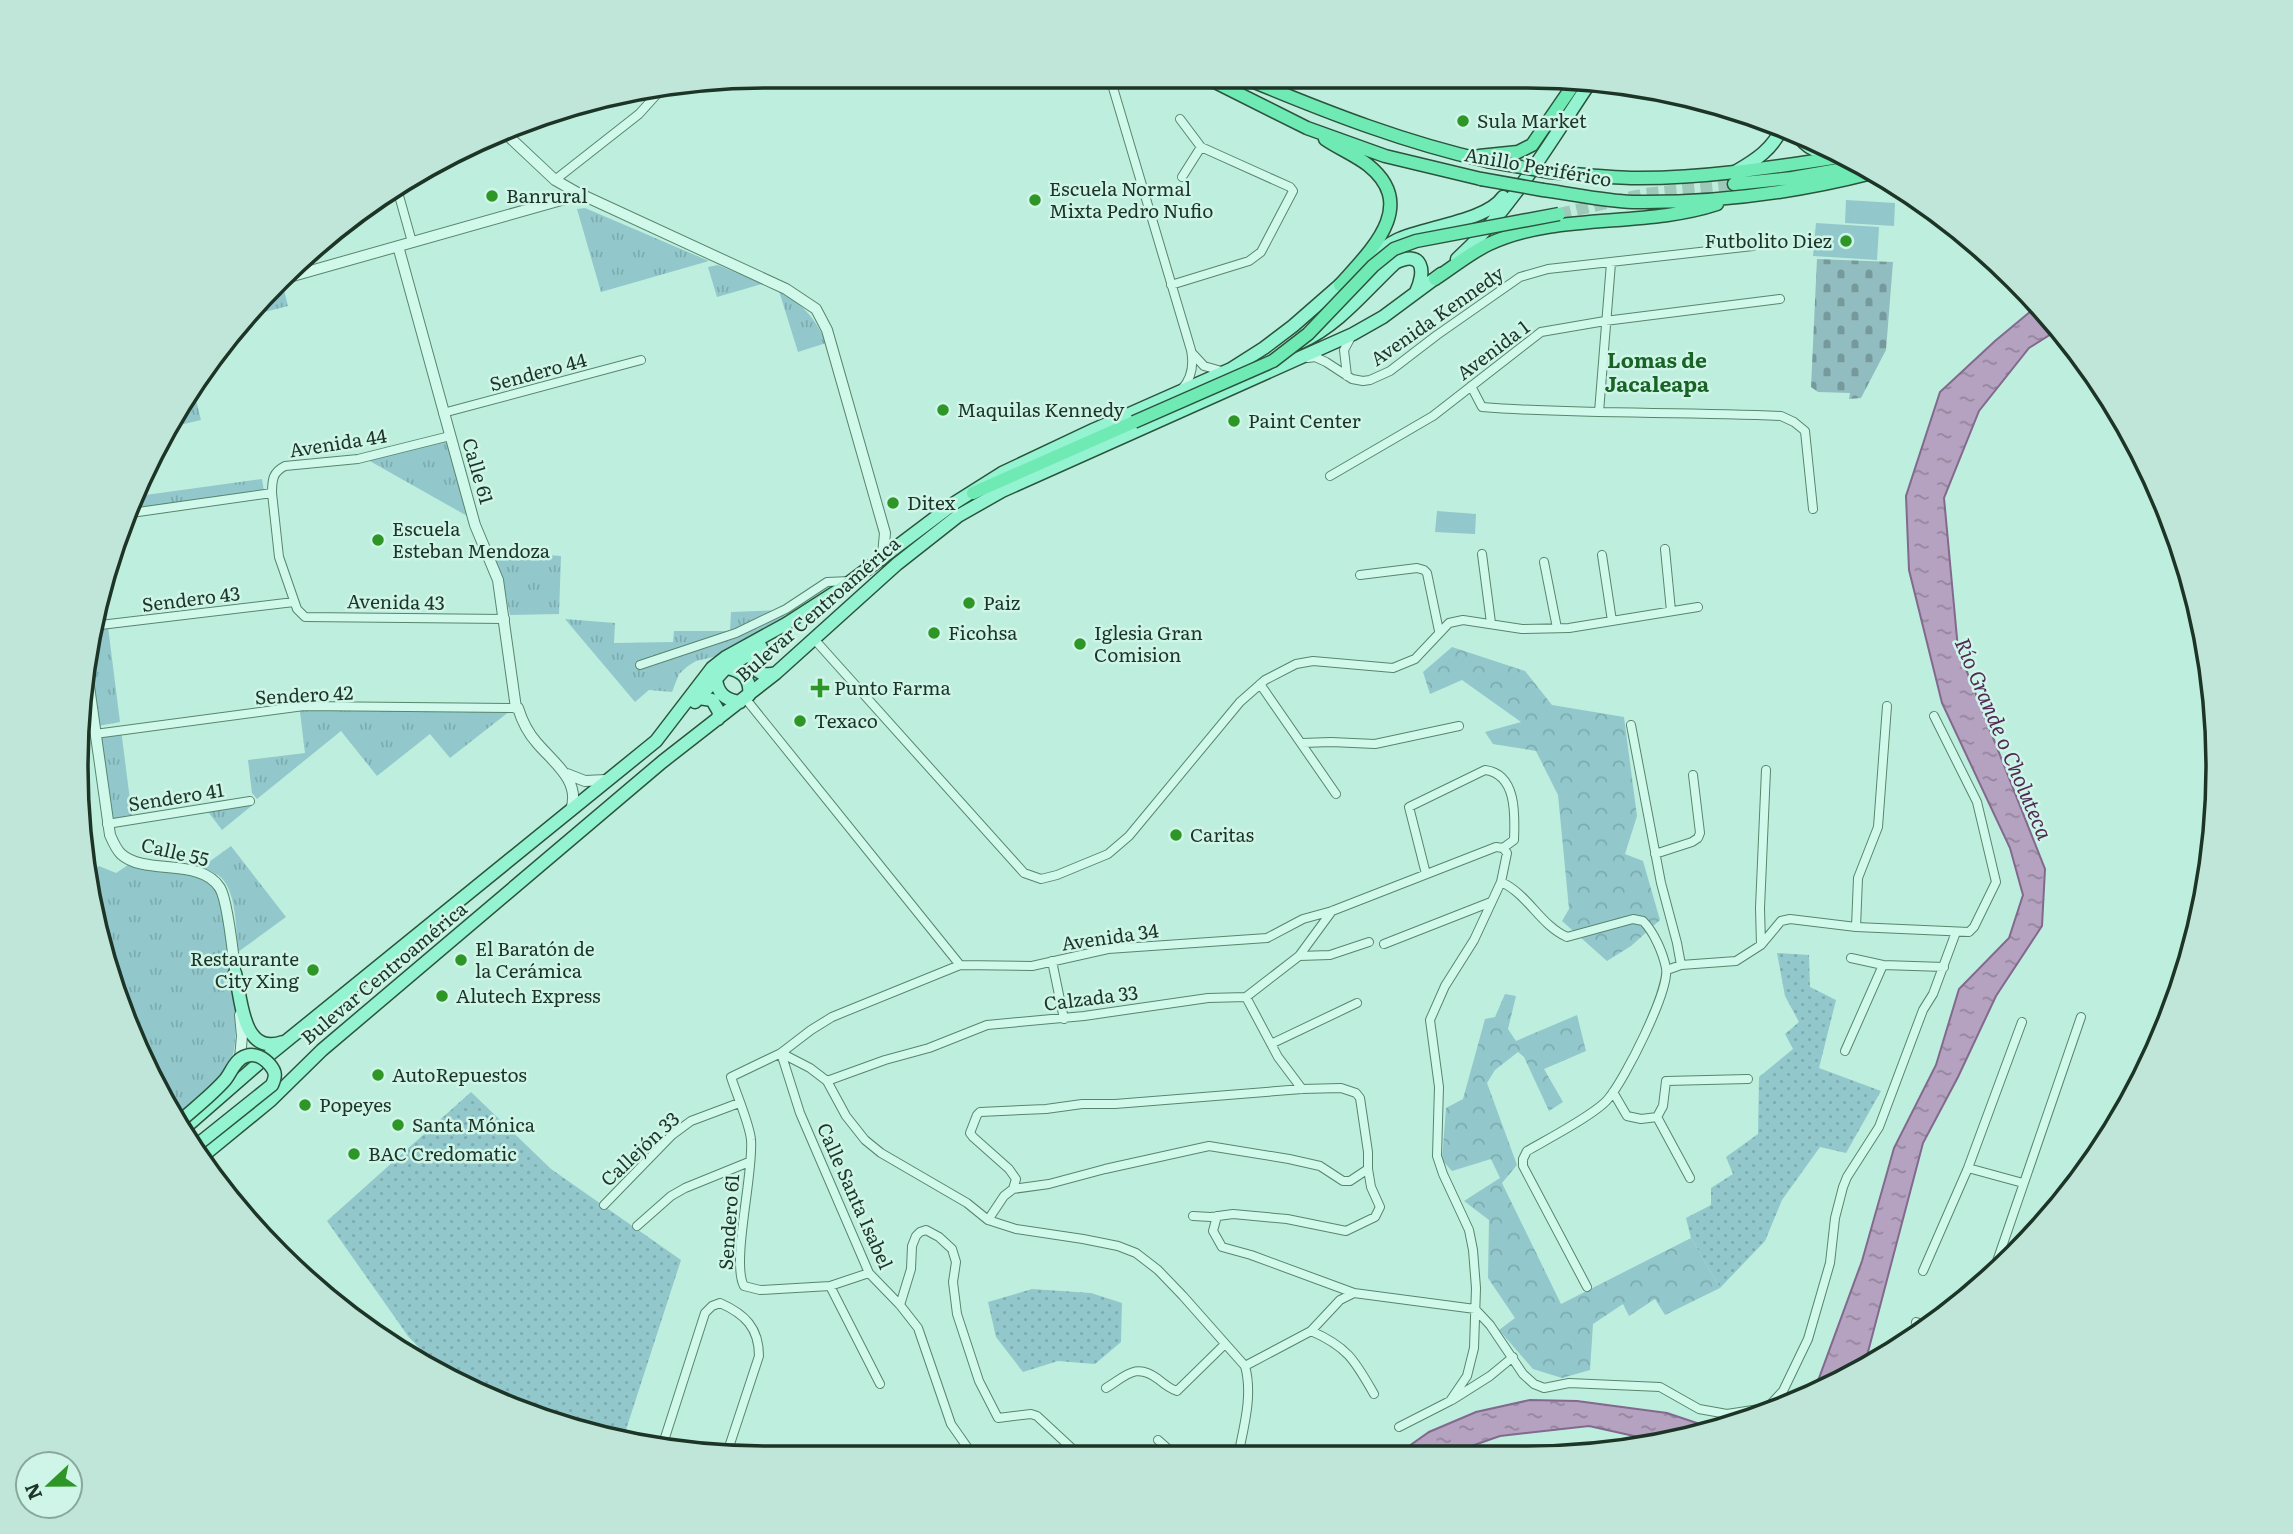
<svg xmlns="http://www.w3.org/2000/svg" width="2293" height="1534" viewBox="0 0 2293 1534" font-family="Literata,serif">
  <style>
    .grass { fill: url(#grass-dots) }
    .forest { fill: url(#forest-crowns) }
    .cemetery { fill: url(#cemetery-stones) }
    .park { fill: url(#park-tufts) }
    .garden { fill: #92c8cc }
    .water { fill: url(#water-ripples); stroke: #82698d; stroke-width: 2 }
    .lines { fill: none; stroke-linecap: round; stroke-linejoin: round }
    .trunk-tunnel { stroke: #9ec9b9; stroke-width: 12; stroke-dasharray: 12 6; stroke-linecap: butt }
    .minor-casing { stroke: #57866d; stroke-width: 10 }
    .tertiary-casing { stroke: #57866d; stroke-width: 12 }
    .primary-casing { stroke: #2b543c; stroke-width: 15 }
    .trunk-casing { stroke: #2b543c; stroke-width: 15 }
    .minor { stroke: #d1f9eb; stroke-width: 8 }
    .tertiary { stroke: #d1f9eb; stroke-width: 10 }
    .primary { stroke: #94f3d0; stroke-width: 12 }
    .trunk { stroke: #70eab4; stroke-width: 12 }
    .primary-bridge-casing { stroke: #2b543c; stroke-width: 15; stroke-linecap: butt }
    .trunk-bridge-casing { stroke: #2b543c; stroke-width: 15; stroke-linecap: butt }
    .primary-bridge { stroke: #94f3d0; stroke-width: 12 }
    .trunk-bridge { stroke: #70eab4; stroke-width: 12 }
    .poi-dot { fill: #2d9626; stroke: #cef5e8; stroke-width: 2.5 }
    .labels { text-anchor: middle; stroke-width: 5; stroke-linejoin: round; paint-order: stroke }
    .poi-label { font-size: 19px; fill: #1c3527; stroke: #cef5e8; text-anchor: start }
    .street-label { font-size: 19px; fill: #1c3527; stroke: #cef5e8 }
    .neighbourhood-label { font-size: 21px; font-weight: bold; fill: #1a6326; stroke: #cef5e8 }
    .water-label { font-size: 21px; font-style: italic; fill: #512a56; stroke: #cef5e8 }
    .rim { fill: none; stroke: #1c3527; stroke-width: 3.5 }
  </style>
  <defs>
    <pattern id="grass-dots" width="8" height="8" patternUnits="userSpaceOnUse" patternTransform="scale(1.75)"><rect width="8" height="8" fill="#92c8cc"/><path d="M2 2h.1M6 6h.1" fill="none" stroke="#7dacaf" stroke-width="1.8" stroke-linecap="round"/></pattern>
    <pattern id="forest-crowns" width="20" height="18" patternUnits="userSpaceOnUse" patternTransform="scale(1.75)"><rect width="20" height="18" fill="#92c8cc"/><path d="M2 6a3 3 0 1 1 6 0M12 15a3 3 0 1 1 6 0" fill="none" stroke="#7dacaf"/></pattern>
    <pattern id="cemetery-stones" width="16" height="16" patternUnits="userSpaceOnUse" patternTransform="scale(1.75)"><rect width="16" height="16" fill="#92bdc0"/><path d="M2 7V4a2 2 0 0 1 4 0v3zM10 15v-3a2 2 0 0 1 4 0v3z" fill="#769a9c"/></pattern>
    <pattern id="park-tufts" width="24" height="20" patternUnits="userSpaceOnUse" patternTransform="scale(1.75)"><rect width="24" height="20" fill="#92c8cc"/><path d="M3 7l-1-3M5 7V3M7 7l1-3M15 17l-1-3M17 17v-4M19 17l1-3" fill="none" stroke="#7dacaf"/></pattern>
    <pattern id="water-ripples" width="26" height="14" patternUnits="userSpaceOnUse" patternTransform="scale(1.75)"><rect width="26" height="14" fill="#b5a2c0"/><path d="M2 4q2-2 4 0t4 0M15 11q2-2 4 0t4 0" fill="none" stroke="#92859c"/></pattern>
  </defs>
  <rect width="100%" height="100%" fill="#beeedd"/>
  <path class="grass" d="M 1777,953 L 1809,955 L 1810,987 L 1836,1000 L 1819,1068 L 1881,1091 L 1846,1153 L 1820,1147 L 1782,1200 L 1765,1241 L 1720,1288 L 1691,1238 L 1686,1218 L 1711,1205 L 1711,1188 L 1733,1174 L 1726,1157 L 1758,1134 L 1759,1077 L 1793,1049 L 1785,1034 L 1799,1022 L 1785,996 Z
    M 471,1092 L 551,1169 L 681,1260 L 622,1442 L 588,1435 L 461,1388 L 420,1360 L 426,1355 L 408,1336 L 327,1221 Z
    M 1032,1289 L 1091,1293 L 1122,1303 L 1121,1342 L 1095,1364 L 1058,1361 L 1023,1372 L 996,1337 L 988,1302 Z"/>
  <path class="forest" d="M 1452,647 L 1525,671 L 1552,705 L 1624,717 L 1637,816 L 1625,854 L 1643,861 L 1660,920 L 1631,946 L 1607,961 L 1562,921 L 1569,909 L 1558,795 L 1536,751 L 1493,744 L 1485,732 L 1521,722 L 1462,680 L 1430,694 L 1423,672 Z
    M 1505,994 L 1516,996 L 1508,1029 L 1516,1041 L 1577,1015 L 1586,1051 L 1544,1069 L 1563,1102 L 1549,1111 L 1524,1057 L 1518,1052 L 1495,1070 L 1487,1083 L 1517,1165 L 1502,1183 L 1561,1304 L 1691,1238 L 1720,1288 L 1665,1315 L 1655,1299 L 1629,1316 L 1623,1304 L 1593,1324 L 1590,1370 L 1562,1378 L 1533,1369 L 1499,1330 L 1515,1318 L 1488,1278 L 1489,1220 L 1464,1201 L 1500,1178 L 1491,1159 L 1452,1171 L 1442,1160 L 1446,1108 L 1463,1099 L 1485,1019 L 1495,1017 Z"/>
  <path class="cemetery" d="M 1817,259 L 1893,262 L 1886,350 L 1861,398 L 1849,399 L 1850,393 L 1818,392 L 1811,387 Z"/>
  <path class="park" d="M 585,208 L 709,261 L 601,292 L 577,209 Z
    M 718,265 L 762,284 L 717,297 L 708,267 Z
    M 283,286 L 288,306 L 242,318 L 267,290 Z
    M 779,291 C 802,304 816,318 826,343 L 798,352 Z
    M 194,392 L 201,420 L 171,427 L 191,393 Z
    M 448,440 L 469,517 L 368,460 Z
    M 262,479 L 264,491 L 125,510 L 131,497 Z
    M 492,551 L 561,556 L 559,614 L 510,615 L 502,577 Z
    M 101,581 L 107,622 L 93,623 Z
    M 784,610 L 785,622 L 722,655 L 696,661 L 688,666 L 679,674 L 672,692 L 649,690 L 635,702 L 565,619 L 615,623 L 614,643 L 673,642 L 674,631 L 730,631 L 731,612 Z
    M 108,627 L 120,722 L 98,726 L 89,650 L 92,629 Z
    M 299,704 L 510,711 L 450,758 L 430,734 L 377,776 L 341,731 L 257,799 L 252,793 L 248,760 L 305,753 Z
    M 121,729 L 132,816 L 109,819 L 98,732 Z
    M 251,797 L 255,803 L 222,830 L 206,809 Z
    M 231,846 L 286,917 L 238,952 C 236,930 237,888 218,875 C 213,872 207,870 202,867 Z
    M 128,865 L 138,869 C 166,873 211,869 221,902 C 226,940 247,1036 228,1068 C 220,1081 185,1107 172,1119 L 112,990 L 89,902 L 87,874 L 99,866 L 116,873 Z"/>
  <path class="garden" d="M 1846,200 L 1895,203 L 1894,226 L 1845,223 Z
    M 1816,223 L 1879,227 L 1877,260 L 1813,256 Z
    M 1437,511 L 1476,514 L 1475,534 L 1435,532 Z"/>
  <path class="water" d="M 2037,306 L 2059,329 L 2029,348 L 1979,411 L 1944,498 L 1958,649 L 2045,869 L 2042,926 L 1996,996 L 1958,1077 L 1923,1143 L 1864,1367 L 1832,1388 L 1809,1396 L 1819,1378 L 1862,1261 L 1894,1148 L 1936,1065 L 1959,989 L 2009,938 L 2023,895 L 2010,848 L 1942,703 L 1909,570 L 1906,496 L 1940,392 L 1995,341 Z
    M 1530,1400 L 1577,1401 L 1667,1413 L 1718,1430 L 1705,1435 L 1661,1442 L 1589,1426 L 1500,1436 L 1440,1457 L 1395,1456 L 1429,1432 L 1476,1412 Z"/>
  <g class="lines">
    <path class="trunk-tunnel" d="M 1559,214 L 1645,194 L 1734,184"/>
    <g class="minor-casing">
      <path id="minor" d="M 1111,81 L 1191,350 C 1194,365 1192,378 1182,389
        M 1182,177 L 1201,147
        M 555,180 L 639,114 L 667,83
        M 396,185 L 412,242
        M 1171,285 L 1249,261 L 1261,252 L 1293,191 L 1290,187 L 1201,147 L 1180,119
        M 1192,353 L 1204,366 L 1225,372
        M 1308,358 L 1315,357 L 1326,362 L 1352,379 L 1363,381 L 1370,380 L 1390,371 L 1437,335 L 1520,277 L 1548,269 L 1753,246
        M 1347,376 L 1344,350 L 1352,335
        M 1471,386 L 1482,407 C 1581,415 1681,411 1781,416 L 1794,422 L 1805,431 L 1813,509
        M 193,390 L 197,389
        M 1599,412 L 1611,263
        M 443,413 L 641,360
        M 1330,476 L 1433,416 L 1541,332 L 1605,321 L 1780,299
        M 272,493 L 279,557 L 297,609 L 305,617 L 505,619
        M 124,514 L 272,493 C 272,479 273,472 285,466 L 358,459 L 450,436
        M 1665,549 L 1671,611
        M 1482,554 L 1491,623
        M 1602,555 L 1612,621
        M 1544,562 L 1557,628
        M 1360,575 L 1417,568 L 1424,570 L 1427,573 L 1439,631
        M 92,626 L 294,602
        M 814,639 L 1024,873 L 1041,879 L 1057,875 L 1108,854 L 1129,836 L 1240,702 L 1265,680 L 1296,664 L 1313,661 L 1393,668 L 1415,659 L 1449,623 L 1463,620 L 1522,629 L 1569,628 L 1698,607
        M 640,665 L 736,633 L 786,609 L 827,582 L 850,581
        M 1260,684 L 1336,794
        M 745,698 L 960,965
        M 1631,725 L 1661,883 L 1677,943 L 1681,965
        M 95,734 L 304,706 L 516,708
        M 1302,743 L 1331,742 L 1375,744 L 1459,726
        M 107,824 L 250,801
        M 1655,854 L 1692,842 L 1698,838 L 1700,833 L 1693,775
        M 1426,874 L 1409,807 L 1485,770 C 1517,774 1515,815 1514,840 L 1503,848
        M 1501,882 C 1528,894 1540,925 1567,937 L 1633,919 L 1643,921 C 1654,932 1663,953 1666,968 C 1670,990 1624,1081 1608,1099 C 1596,1114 1546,1140 1527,1151 L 1523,1159 L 1523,1166 L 1587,1287
        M 1856,927 L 1858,878 L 1878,827 L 1887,706
        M 1384,944 L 1491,902
        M 1761,945 L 1760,908 L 1766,770
        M 1299,956 L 1330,955 L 1369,942
        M 1851,958 L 1883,965 L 1944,967
        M 1052,961 L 1064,1019
        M 1667,970 L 1681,965 L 1736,961 L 1761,945 L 1781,921 L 1790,919 L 1856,927 L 1969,932 L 1974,927 L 1996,882 L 1977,802 L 1934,716
        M 1246,997 L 1278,1057 L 1302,1089
        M 1271,1044 L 1357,1003
        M 1845,1051 L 1883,965
        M 781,1053 L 810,1068 L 827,1081 L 846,1116 L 865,1140 L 881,1153 L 967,1203 L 988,1220 L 1016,1229 L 1083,1239 L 1118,1246 L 1136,1253 L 1158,1270 L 1183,1296 L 1245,1366 C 1253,1395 1244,1426 1238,1456
        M 781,1053 L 800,1113 L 869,1273 L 900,1305 L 918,1328 L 951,1424 L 972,1454
        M 827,1081 L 885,1060 L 929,1048 L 987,1025 L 1084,1016 L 1208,998 L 1246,997 L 1299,956 L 1332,911
        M 1613,1092 L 1627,1116 L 1641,1119 L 1657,1117
        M 1657,1117 L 1663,1106 L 1666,1081 L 1748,1079
        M 1657,1117 L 1690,1178
        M 1968,1168 L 2023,1183
        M 604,1205 L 672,1135 L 691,1121 L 739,1103
        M 1193,1216 L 1211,1217 L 1233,1214 L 1287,1219 L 1346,1231 L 1375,1217 L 1380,1207 L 1371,1187 L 1368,1169
        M 1217,1216 L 1213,1231 L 1222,1247 L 1251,1255 L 1354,1293
        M 988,1220 L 1004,1196 L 1013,1189 L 1049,1184 L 1105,1169 L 1209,1146 L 1289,1159 L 1320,1166 L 1343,1181 L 1350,1181 L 1368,1169 L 1368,1152 L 1360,1098 L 1356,1093 L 1341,1088 L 1302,1089 L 1115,1104 L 1082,1104 L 1046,1109 L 980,1112 L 977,1115 L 970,1133 L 973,1137 L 1009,1169 L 1016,1179 L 1013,1189
        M 637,1226 L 671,1196 L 685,1188 L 749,1162
        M 1923,1271 L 1968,1168 L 2022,1022
        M 869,1273 L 830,1286 L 760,1290 L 744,1286 C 731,1263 754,1172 751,1140 C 750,1125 736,1093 731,1077 L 781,1053 L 811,1030 L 832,1017 L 960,965 L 1032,966 L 1108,949 L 1267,938 L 1303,919 L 1332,911 L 1496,847 L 1503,848
        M 1993,1273 L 2081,1017
        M 830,1286 L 880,1384
        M 900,1305 L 911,1269 L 912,1246 L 916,1236 L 920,1232 L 926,1230 L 939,1237 L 952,1249 L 956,1262 L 953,1282 L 957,1314 L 979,1381 L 998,1418 L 1031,1414 L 1037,1416 L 1079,1455
        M 1916,1322 L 1930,1326
        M 1311,1331 C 1348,1347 1355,1361 1374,1394
        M 1245,1366 L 1311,1331 L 1340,1300 L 1354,1293 L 1475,1309 L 1490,1325 L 1523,1374 L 1534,1384 L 1544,1388 L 1569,1383 L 1660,1387 L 1699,1409 L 1727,1414 L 1766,1408 L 1771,1404 L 1783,1391 L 1808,1339 L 1830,1263 L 1835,1218 L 1843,1187 L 1847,1177 L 1879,1127 L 1923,1010 L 1933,994 L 1956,932
        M 1106,1388 C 1126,1376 1136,1362 1158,1379 C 1164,1384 1170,1389 1177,1391 L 1225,1344
        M 1452,1400 L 1490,1376 L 1513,1357
        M 1399,1427 L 1450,1401 L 1467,1376 L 1474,1348 L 1476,1288 L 1473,1250 L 1469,1230 L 1443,1174 L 1437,1156 L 1439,1087 L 1430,1020 L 1445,986 L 1474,940 L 1501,882 L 1507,853 L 1503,848
        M 1158,1440 L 1175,1455
        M 661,1450 L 705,1313 L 712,1306 L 720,1303 C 745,1314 759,1328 759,1356 L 727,1453"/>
    </g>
    <g class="tertiary-casing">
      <path id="tertiary" d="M 504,132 L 555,180 L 576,192 L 786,289 L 816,309 L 827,330 L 885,533 L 883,555
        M 398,246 L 475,525 L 498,580 L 516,708 L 518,708 C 522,721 528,733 537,743 C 554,763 581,781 571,810
        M 275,281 L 572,197 L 576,192
        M 86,665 L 110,835 C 113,842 116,849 121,854 C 145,876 201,857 220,888 C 228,901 234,961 236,979
        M 567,774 L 585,781 L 606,780
        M 240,1015 L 242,1036 L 240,1058"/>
    </g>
    <g class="primary-casing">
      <path id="primary" d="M 1796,132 C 1806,150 1820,153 1839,155
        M 1735,172 C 1756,160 1773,149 1783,126
        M 1457,259 C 1511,210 1550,142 1591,81
        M 1362,266 C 1373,257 1384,246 1397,240 C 1424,227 1487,221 1503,197
        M 1301,342 C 1339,325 1365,291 1395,263 C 1423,249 1426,271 1416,292
        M 761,647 C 746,663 756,679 776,673
        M 726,668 C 742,670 751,679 749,695
        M 716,678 C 717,693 725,700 740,702
        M 699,698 L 712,700 L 719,712 L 718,719
        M 695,702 L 726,668 L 761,647
        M 235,973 C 242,1001 242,1056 283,1042
        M 180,1132 L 258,1064 L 656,741 L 712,668 L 726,657 L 786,624 L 842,588 L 956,502 L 1002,473 L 1093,430 L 1231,369 L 1264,348 L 1293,326 L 1348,278
        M 199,1159 L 271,1100 L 322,1050 L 662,762 L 776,673 L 897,564 L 958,516 L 1002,491 L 1353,334 L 1383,317 L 1441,274"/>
    </g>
    <g class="trunk-casing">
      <path id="trunk" d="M 1213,81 L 1307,128 L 1385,156 L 1481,179
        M 1252,81 C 1329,113 1406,143 1487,161
        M 1325,139 C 1338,148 1355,155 1368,165 C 1419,206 1371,250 1340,285
        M 1479,156 L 1518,152 L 1532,145 L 1576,81
        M 1550,172 C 1577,174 1604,177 1631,178 C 1703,179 1776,167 1846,156
        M 1734,184 L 1792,178 L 1861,166
        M 1543,190 C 1573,194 1603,201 1633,202 C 1714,203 1794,193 1872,173
        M 1435,279 C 1452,268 1470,253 1489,244 C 1557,212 1645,228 1717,204
        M 973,493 L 1134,422"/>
    </g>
    <use href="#minor" class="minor"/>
    <use href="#tertiary" class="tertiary"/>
    <use href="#primary" class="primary"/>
    <use href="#trunk" class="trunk"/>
    <g class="primary-bridge-casing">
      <path id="primary-bridge" d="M 176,1125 C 192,1110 211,1096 225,1080 C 231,1073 235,1059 246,1056 C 255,1053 264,1058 270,1065 C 276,1072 276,1076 272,1085 L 192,1149"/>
    </g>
    <g class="trunk-bridge-casing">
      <path id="trunk-bridge" d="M 1487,161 L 1550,172
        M 1481,179 L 1543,190
        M 1134,422 L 1273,361 L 1308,334 L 1373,266 L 1394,249 L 1416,241 L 1559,214"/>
    </g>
    <use href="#primary-bridge" class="primary-bridge"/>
    <use href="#trunk-bridge" class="trunk-bridge"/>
  </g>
  <g class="poi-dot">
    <circle cx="1463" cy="121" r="7"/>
    <circle cx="492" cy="196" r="7"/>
    <circle cx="1035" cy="200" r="7"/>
    <circle cx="1846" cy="241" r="7"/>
    <circle cx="943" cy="410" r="7"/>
    <circle cx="1234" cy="421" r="7"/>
    <circle cx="893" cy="503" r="7"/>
    <circle cx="378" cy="540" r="7"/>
    <circle cx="969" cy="603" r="7"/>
    <circle cx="934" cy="633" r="7"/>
    <circle cx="1080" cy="644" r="7"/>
    <path d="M816.5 677.5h7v7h7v7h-7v7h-7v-7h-7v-7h7z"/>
    <circle cx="800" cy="721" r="7"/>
    <circle cx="1176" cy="835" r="7"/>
    <circle cx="461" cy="960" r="7"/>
    <circle cx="313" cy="970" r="7"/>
    <circle cx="442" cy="996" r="7"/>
    <circle cx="378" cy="1075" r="7"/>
    <circle cx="305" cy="1105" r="7"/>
    <circle cx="398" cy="1125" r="7"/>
    <circle cx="354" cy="1154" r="7"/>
  </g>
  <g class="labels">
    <g class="poi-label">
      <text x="1477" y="128">Sula Market</text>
      <text x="1049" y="196">Escuela Normal<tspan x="1049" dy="22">Mixta Pedro Nufio</tspan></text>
      <text x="506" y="203">Banrural</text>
      <text x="1832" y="248" text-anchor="end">Futbolito Diez</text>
      <text x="957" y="417">Maquilas Kennedy</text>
      <text x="1248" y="428">Paint Center</text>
      <text x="907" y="510">Ditex</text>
      <text x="392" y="536">Escuela<tspan x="392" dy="22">Esteban Mendoza</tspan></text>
      <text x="983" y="610">Paiz</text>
      <text x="948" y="640">Ficohsa</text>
      <text x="1094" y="640">Iglesia Gran<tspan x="1094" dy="22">Comision</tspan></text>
      <text x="834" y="695">Punto Farma</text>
      <text x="814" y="728">Texaco</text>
      <text x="1190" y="842">Caritas</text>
      <text x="475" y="956">El Baratón de<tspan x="475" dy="22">la Cerámica</tspan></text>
      <text x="299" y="966" text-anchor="end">Restaurante<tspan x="299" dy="22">City Xing</tspan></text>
      <text x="456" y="1003">Alutech Express</text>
      <text x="392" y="1082">AutoRepuestos</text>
      <text x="319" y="1112">Popeyes</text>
      <text x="412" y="1132">Santa Mónica</text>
      <text x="368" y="1161">BAC Credomatic</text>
    </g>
    <g class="street-label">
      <text transform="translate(1538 167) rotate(10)" y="7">Anillo Periférico</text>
      <text transform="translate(1437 316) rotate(-35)" y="7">Avenida Kennedy</text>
      <text transform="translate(1493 350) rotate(-37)" y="7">Avenida 1</text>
      <text transform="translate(538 372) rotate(-15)" y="7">Sendero 44</text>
      <text transform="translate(338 443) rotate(-9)" y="7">Avenida 44</text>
      <text transform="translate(478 471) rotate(74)" y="7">Calle 61</text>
      <text transform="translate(191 599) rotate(-7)" y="7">Sendero 43</text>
      <text transform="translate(396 602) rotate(1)" y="7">Avenida 43</text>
      <text transform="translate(818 609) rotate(-41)" y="7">Bulevar Centroamérica</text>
      <text transform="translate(304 695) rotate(-3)" y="7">Sendero 42</text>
      <text transform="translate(176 797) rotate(-9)" y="7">Sendero 41</text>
      <text transform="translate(175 852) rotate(13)" y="7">Calle 55</text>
      <text transform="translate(1110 937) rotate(-8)" y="7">Avenida 34</text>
      <text transform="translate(384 973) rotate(-40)" y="7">Bulevar Centroamérica</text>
      <text transform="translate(1091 998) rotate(-7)" y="7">Calzada 33</text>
      <text transform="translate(640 1149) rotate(-43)" y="7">Callejón 33</text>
      <text transform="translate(855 1196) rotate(66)" y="7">Calle Santa Isabel</text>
      <text transform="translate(729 1222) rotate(-86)" y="7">Sendero 61</text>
    </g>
    <g class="neighbourhood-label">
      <text x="1657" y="368">Lomas de<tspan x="1657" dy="24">Jacaleapa</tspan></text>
    </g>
    <g class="water-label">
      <text transform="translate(2003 739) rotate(67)" y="7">Río Grande o Choluteca</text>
    </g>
  </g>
  <path d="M0 0H2293V1534H0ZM767 88H1527A679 679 0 0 1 2206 767V767A679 679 0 0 1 1527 1446H767A679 679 0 0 1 88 767V767A679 679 0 0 1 767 88Z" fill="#c0e6d9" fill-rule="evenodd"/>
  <path class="rim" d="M767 88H1527A679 679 0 0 1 2206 767V767A679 679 0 0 1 1527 1446H767A679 679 0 0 1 88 767V767A679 679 0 0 1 767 88Z"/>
  <g transform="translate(49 1485) rotate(248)"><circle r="33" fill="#cef5e8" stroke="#87a89b" stroke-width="2"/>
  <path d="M0-5L12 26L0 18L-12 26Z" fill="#2d9626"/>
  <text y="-10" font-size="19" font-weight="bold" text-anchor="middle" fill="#1c3527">N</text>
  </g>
</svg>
